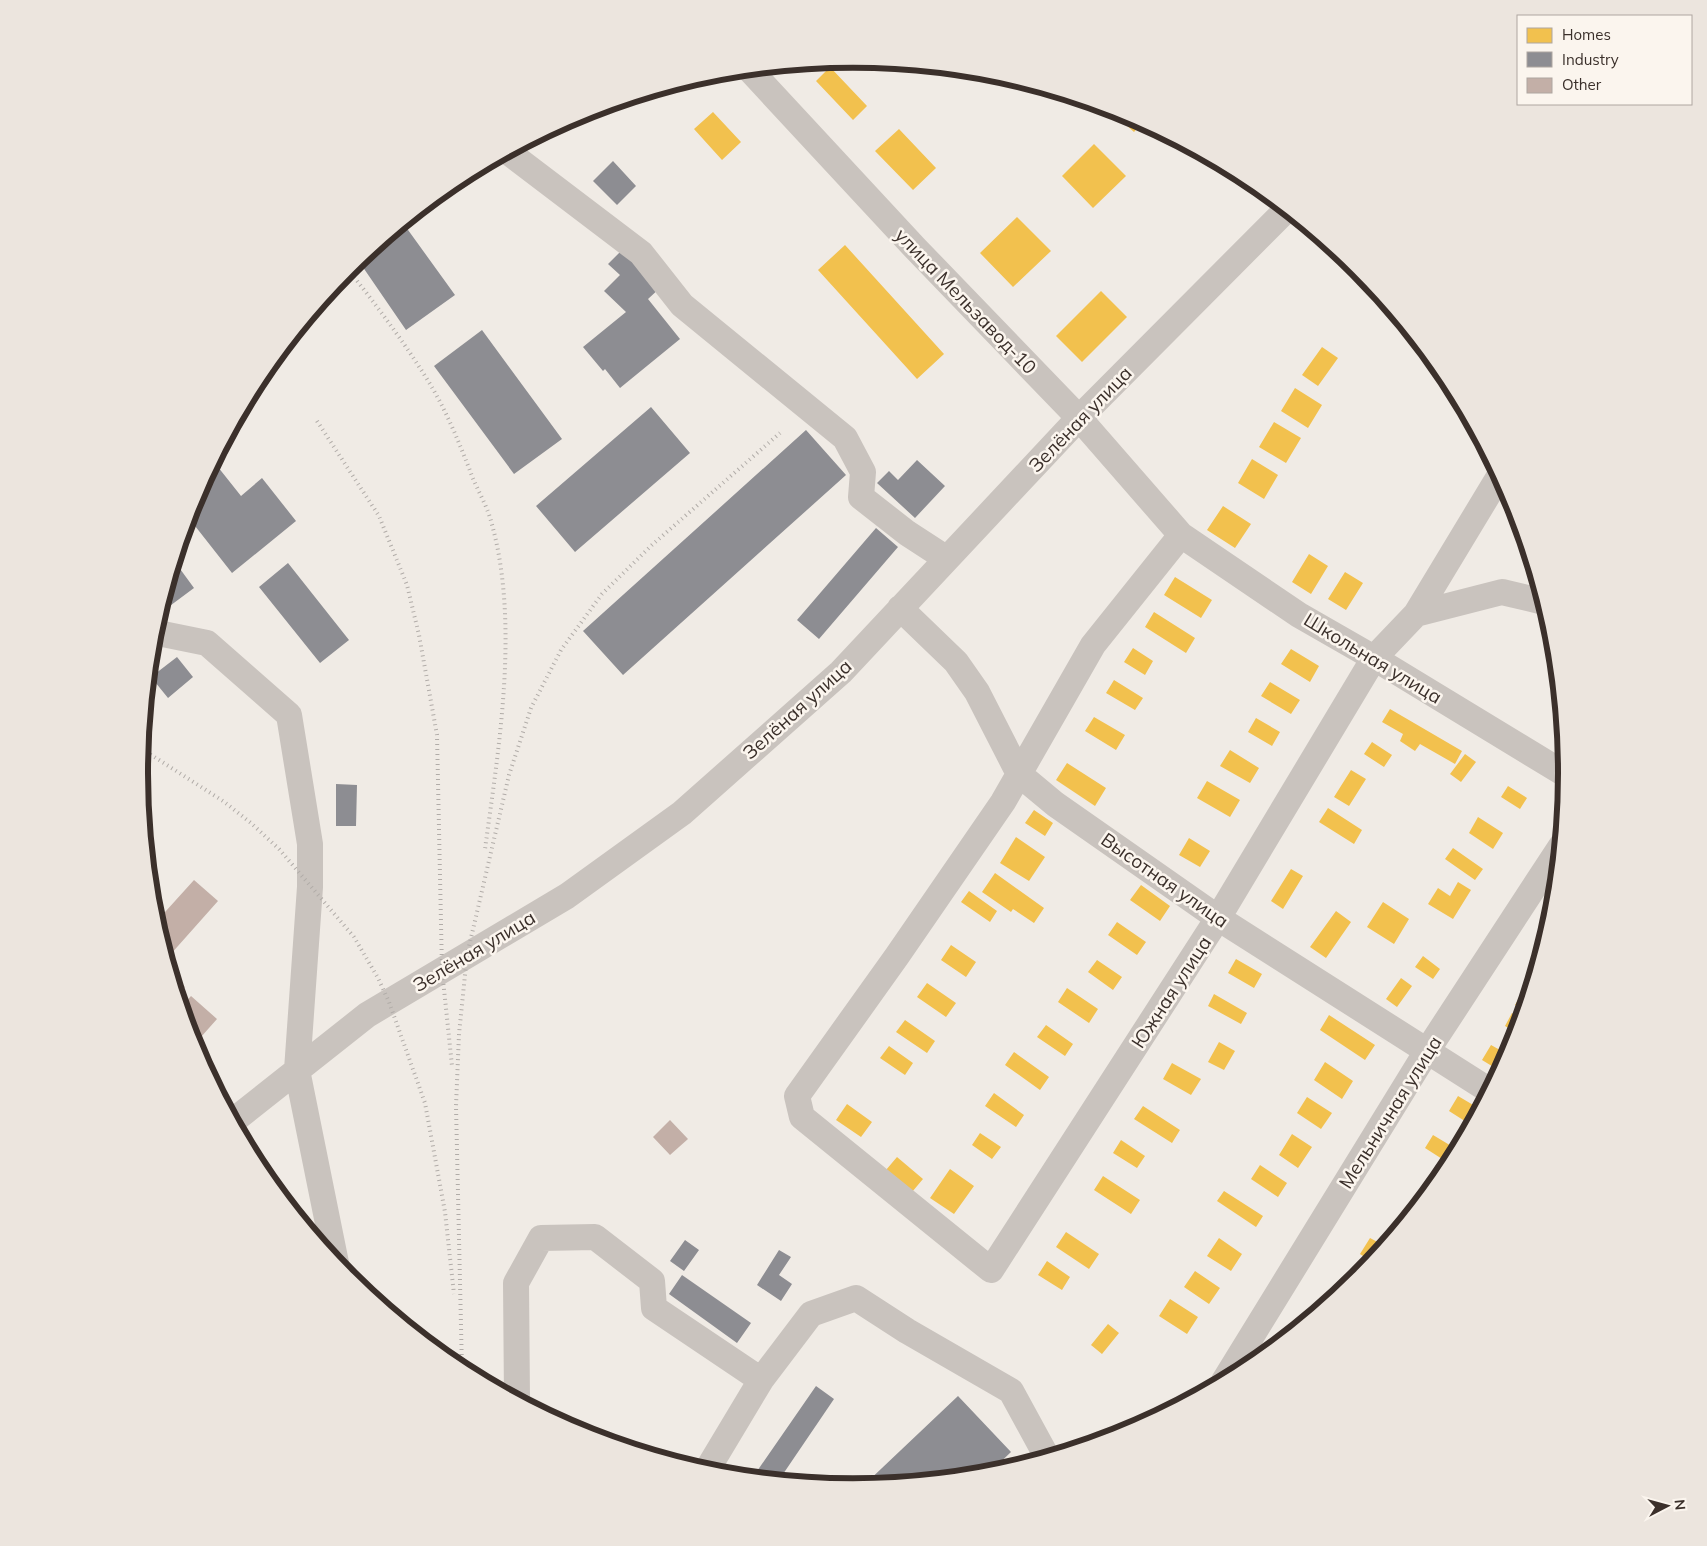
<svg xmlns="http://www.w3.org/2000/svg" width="1707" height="1546" viewBox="0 0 1707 1546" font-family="Mulish,sans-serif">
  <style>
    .homes { fill: #f2c14e }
    .industry { fill: #8d8d92 }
    .building { fill: #c3afa7 }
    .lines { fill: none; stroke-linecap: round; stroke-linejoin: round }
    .minor { stroke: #c9c3be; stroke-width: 26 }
    .rail { stroke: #b1aca8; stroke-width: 4; stroke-dasharray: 1 4; stroke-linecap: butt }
    .labels { text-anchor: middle; stroke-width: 5; stroke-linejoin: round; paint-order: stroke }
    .street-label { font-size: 19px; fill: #3b302b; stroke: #fbf5ee }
    .rim { fill: none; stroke: #3b302b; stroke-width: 6 }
  </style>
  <rect width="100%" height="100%" fill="#f0ebe5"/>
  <path class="homes" d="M 830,67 L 867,106 L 853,120 L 816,81 Z
    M 1116,110 L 1127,113 L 1143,122 L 1134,132 L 1113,113 Z
    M 713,112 L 741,142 L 722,160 L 694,129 Z
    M 899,129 L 936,168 L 913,190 L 875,151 Z
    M 1094,144 L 1126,176 L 1093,208 L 1062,176 Z
    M 1017,217 L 1051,251 L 1013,287 L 980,253 Z
    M 845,245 L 944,354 L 917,379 L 818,270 Z
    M 1101,291 L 1127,317 L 1082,362 L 1056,336 Z
    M 1322,347 L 1338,358 L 1318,386 L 1302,375 Z
    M 1295,388 L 1322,405 L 1308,428 L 1281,411 Z
    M 1274,422 L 1301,438 L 1286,463 L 1259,447 Z
    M 1252,459 L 1278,475 L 1264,499 L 1238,483 Z
    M 1223,506 L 1251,524 L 1235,548 L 1207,530 Z
    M 1309,554 L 1328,566 L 1311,594 L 1292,582 Z
    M 1345,572 L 1363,583 L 1346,610 L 1328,599 Z
    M 1175,577 L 1212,600 L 1201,618 L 1164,595 Z
    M 1154,612 L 1195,638 L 1186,653 L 1145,627 Z
    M 1133,648 L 1153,661 L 1145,675 L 1124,662 Z
    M 1291,649 L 1319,666 L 1310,682 L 1281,664 Z
    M 1114,680 L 1143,698 L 1135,710 L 1106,693 Z
    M 1270,682 L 1300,700 L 1291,714 L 1261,696 Z
    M 1390,709 L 1462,751 L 1455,764 L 1420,744 L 1415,751 L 1400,741 L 1403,734 L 1382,722 Z
    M 1094,717 L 1125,735 L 1116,750 L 1085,731 Z
    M 1256,718 L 1280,732 L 1272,746 L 1248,732 Z
    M 1372,742 L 1392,755 L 1384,767 L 1364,754 Z
    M 1230,750 L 1259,768 L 1250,783 L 1220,766 Z
    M 1465,754 L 1476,762 L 1461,782 L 1450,774 Z
    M 1067,763 L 1106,788 L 1095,806 L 1056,780 Z
    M 1351,770 L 1366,779 L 1349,806 L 1334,797 Z
    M 1207,781 L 1240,800 L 1230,817 L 1197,798 Z
    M 1508,786 L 1527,798 L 1520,809 L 1501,797 Z
    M 1328,808 L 1362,830 L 1354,844 L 1319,822 Z
    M 1034,810 L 1053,823 L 1045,836 L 1025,823 Z
    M 1478,817 L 1503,833 L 1493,849 L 1469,833 Z
    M 1016,837 L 1045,857 L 1029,881 L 1000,863 Z
    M 1189,838 L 1210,851 L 1200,867 L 1179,855 Z
    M 1453,848 L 1483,869 L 1475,880 L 1445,859 Z
    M 1291,869 L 1303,876 L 1283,909 L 1271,901 Z
    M 995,873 L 1044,908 L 1034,923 L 1013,909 L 1011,912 L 982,892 Z
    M 1458,882 L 1471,890 L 1453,919 L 1428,904 L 1438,888 L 1450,896 Z
    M 1141,885 L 1170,906 L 1160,921 L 1130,900 Z
    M 969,891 L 997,911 L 990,922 L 961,902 Z
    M 1383,902 L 1409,919 L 1394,944 L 1367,927 Z
    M 1336,911 L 1351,922 L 1326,958 L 1310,947 Z
    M 1117,922 L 1146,942 L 1137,955 L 1108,935 Z
    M 951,945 L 976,962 L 966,977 L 941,960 Z
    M 1423,956 L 1440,969 L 1433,979 L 1415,967 Z
    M 1236,959 L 1262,974 L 1254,988 L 1228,973 Z
    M 1097,960 L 1122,977 L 1113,990 L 1088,972 Z
    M 1401,978 L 1412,986 L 1397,1007 L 1386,999 Z
    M 927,983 L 956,1003 L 946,1017 L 917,997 Z
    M 1067,988 L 1098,1009 L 1089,1023 L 1058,1002 Z
    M 1523,991 L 1529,995 L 1524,1010 L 1515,1005 Z
    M 1214,994 L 1247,1013 L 1241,1024 L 1208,1006 Z
    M 1512,1013 L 1522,1019 L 1517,1033 L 1505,1026 Z
    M 1329,1015 L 1375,1045 L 1365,1060 L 1320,1030 Z
    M 905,1020 L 935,1041 L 927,1053 L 896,1032 Z
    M 1046,1025 L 1073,1044 L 1065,1056 L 1037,1037 Z
    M 1219,1042 L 1235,1051 L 1224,1070 L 1208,1062 Z
    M 1491,1045 L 1509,1055 L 1500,1071 L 1482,1060 Z
    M 889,1046 L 913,1063 L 905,1075 L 880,1058 Z
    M 1014,1052 L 1049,1077 L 1040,1090 L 1005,1065 Z
    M 1325,1062 L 1353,1081 L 1342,1099 L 1314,1080 Z
    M 1172,1063 L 1201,1079 L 1191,1095 L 1163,1079 Z
    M 994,1093 L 1024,1115 L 1016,1127 L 985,1106 Z
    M 1458,1096 L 1480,1109 L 1471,1125 L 1449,1111 Z
    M 1307,1097 L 1332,1113 L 1321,1129 L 1297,1113 Z
    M 847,1104 L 872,1122 L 861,1137 L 836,1120 Z
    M 1143,1106 L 1180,1130 L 1172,1143 L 1134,1119 Z
    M 980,1133 L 1001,1147 L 992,1159 L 972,1145 Z
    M 1292,1134 L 1312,1147 L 1298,1168 L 1279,1155 Z
    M 1433,1135 L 1458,1150 L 1450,1164 L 1425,1148 Z
    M 1121,1140 L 1145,1156 L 1137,1168 L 1113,1153 Z
    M 897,1157 L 923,1179 L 912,1192 L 886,1170 Z
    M 1260,1165 L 1287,1183 L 1278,1197 L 1251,1179 Z
    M 950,1169 L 974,1186 L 954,1214 L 930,1198 Z
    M 1103,1176 L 1140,1200 L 1131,1214 L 1094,1190 Z
    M 1224,1191 L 1263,1216 L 1256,1227 L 1217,1201 Z
    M 1066,1232 L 1099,1254 L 1089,1269 L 1056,1247 Z
    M 1219,1238 L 1242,1254 L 1231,1271 L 1207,1256 Z
    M 1370,1238 L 1385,1246 L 1372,1262 L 1360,1254 Z
    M 1047,1261 L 1070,1277 L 1062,1290 L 1038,1275 Z
    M 1195,1271 L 1220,1288 L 1209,1304 L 1184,1287 Z
    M 1170,1299 L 1198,1317 L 1187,1334 L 1159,1316 Z
    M 1108,1324 L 1119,1333 L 1102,1354 L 1091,1345 Z"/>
  <path class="industry" d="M 613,161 L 636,186 L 617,205 L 593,181 Z
    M 403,223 L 455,295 L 406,330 L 358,260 Z
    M 623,249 L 661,287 L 648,299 L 680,339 L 620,388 L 605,369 L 603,371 L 583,347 L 626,312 L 604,291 L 620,275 L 608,264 Z
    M 482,330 L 562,439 L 514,474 L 434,366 Z
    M 651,407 L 690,453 L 575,552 L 536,506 Z
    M 806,430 L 846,475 L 623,675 L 583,631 Z
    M 917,460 L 945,486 L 915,518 L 877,483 L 889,471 L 898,480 Z
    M 214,462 L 241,496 L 262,478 L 296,521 L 232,573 L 188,517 L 194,499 Z
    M 876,528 L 898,547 L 819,639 L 797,620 Z
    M 175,562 L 194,588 L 159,614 L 172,570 Z
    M 288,563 L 349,640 L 320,663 L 259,587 Z
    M 177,657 L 193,677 L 168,698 L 151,677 Z
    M 336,784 L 357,785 L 356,826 L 336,826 Z
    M 685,1240 L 699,1250 L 684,1271 L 670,1261 Z
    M 779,1250 L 791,1257 L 779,1275 L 792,1284 L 781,1301 L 757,1285 Z
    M 682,1275 L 751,1323 L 737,1343 L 669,1294 Z
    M 816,1386 L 834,1399 L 779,1480 L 753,1477 Z
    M 958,1396 L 1011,1452 L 988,1474 L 863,1486 Z"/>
  <path class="building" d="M 194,880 L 218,901 L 170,955 L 164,950 L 156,922 Z
    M 172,975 L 185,987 L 178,995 Z
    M 191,996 L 217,1019 L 193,1046 L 182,1006 Z
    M 670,1120 L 688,1139 L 670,1155 L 653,1137 Z"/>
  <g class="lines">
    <path class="minor" d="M 749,69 L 916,249 L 1079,418 L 1181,535 L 1299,615 L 1374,658 L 1568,776
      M 508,152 L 641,253 L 682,305 L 845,438 L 863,472 L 861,497 L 907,533 L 947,559
      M 1181,535 L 1093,645 L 1003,802 L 897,956 L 797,1096 L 802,1117 L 991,1270 L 1218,918 L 1374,658 L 1416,614 L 1500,475
      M 900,608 L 956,662 L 977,692 L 1019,774 L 1055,804 L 1218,918 L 1490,1091
      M 1416,614 L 1502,592 L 1544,602
      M 153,632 L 207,643 L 289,715 L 310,844 L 310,887 L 297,1070 L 336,1263
      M 233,1121 L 367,1015 L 567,896 L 682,813 L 841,672 L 1079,418 L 1287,209
      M 1224,1381 L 1427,1051 L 1561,846
      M 517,1399 L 516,1283 L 541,1238 L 595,1237 L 652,1281 L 654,1308 L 761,1380
      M 710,1465 L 761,1380 L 811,1314 L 856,1298 L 907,1331 L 1011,1391 L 1047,1457"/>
    <path class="rail" d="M 348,269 C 375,304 402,339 425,376 C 445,407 459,442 472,476 C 478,491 487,506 491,521 C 520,622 499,746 485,849
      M 317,421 L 379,516 L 407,585 L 419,635 L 437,735 L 442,970 L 452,1066
      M 142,749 L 223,801 L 251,823 L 279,849 L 354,937 L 378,978 L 389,1002 L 425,1103 L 445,1212 L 454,1294
      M 462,1370 L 456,1106 L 459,1034 L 467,955 L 509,775 L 531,708 L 561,650 L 602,594 L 652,545 L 780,433"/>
  </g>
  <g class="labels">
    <g class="street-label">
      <text transform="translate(966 301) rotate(46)" y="7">улица Мельзавод-10</text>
      <text transform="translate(1080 419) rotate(-46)" y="7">Зелёная улица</text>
      <text transform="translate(1373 658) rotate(31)" y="7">Школьная улица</text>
      <text transform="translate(797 709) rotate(-42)" y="7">Зелёная улица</text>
      <text transform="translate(1165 880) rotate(35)" y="7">Высотная улица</text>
      <text transform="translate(474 951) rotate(-31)" y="7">Зелёная улица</text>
      <text transform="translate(1171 992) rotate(-57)" y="7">Южная улица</text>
      <text transform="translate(1390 1112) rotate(-58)" y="7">Мельничная улица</text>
    </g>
  </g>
  <path d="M0 0H1707V1546H0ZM148 773a705 705 0 1 1 1410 0a705 705 0 1 1-1410 0Z" fill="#ece5de" fill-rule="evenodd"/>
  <path class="rim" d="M148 773a705 705 0 1 1 1410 0a705 705 0 1 1-1410 0Z"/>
  <rect x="1517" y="15" width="175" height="90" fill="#fbf5ee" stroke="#aea6a0"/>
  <rect x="1527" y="28" width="25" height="15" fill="#f2c14e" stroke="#aea6a0"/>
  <text x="1562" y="40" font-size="15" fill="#3b302b">Homes</text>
  <rect x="1527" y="52" width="25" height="15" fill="#8d8d92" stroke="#aea6a0"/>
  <text x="1562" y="65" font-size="15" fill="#3b302b">Industry</text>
  <rect x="1527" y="78" width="25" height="15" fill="#c3afa7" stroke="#aea6a0"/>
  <text x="1562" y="90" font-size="15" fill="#3b302b">Other</text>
  <g transform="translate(1667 1506) rotate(84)" stroke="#fbf5ee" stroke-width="4" paint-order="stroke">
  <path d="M0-4L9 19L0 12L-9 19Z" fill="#3b302b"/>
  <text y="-8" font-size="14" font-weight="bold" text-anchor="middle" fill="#3b302b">N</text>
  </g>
</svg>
